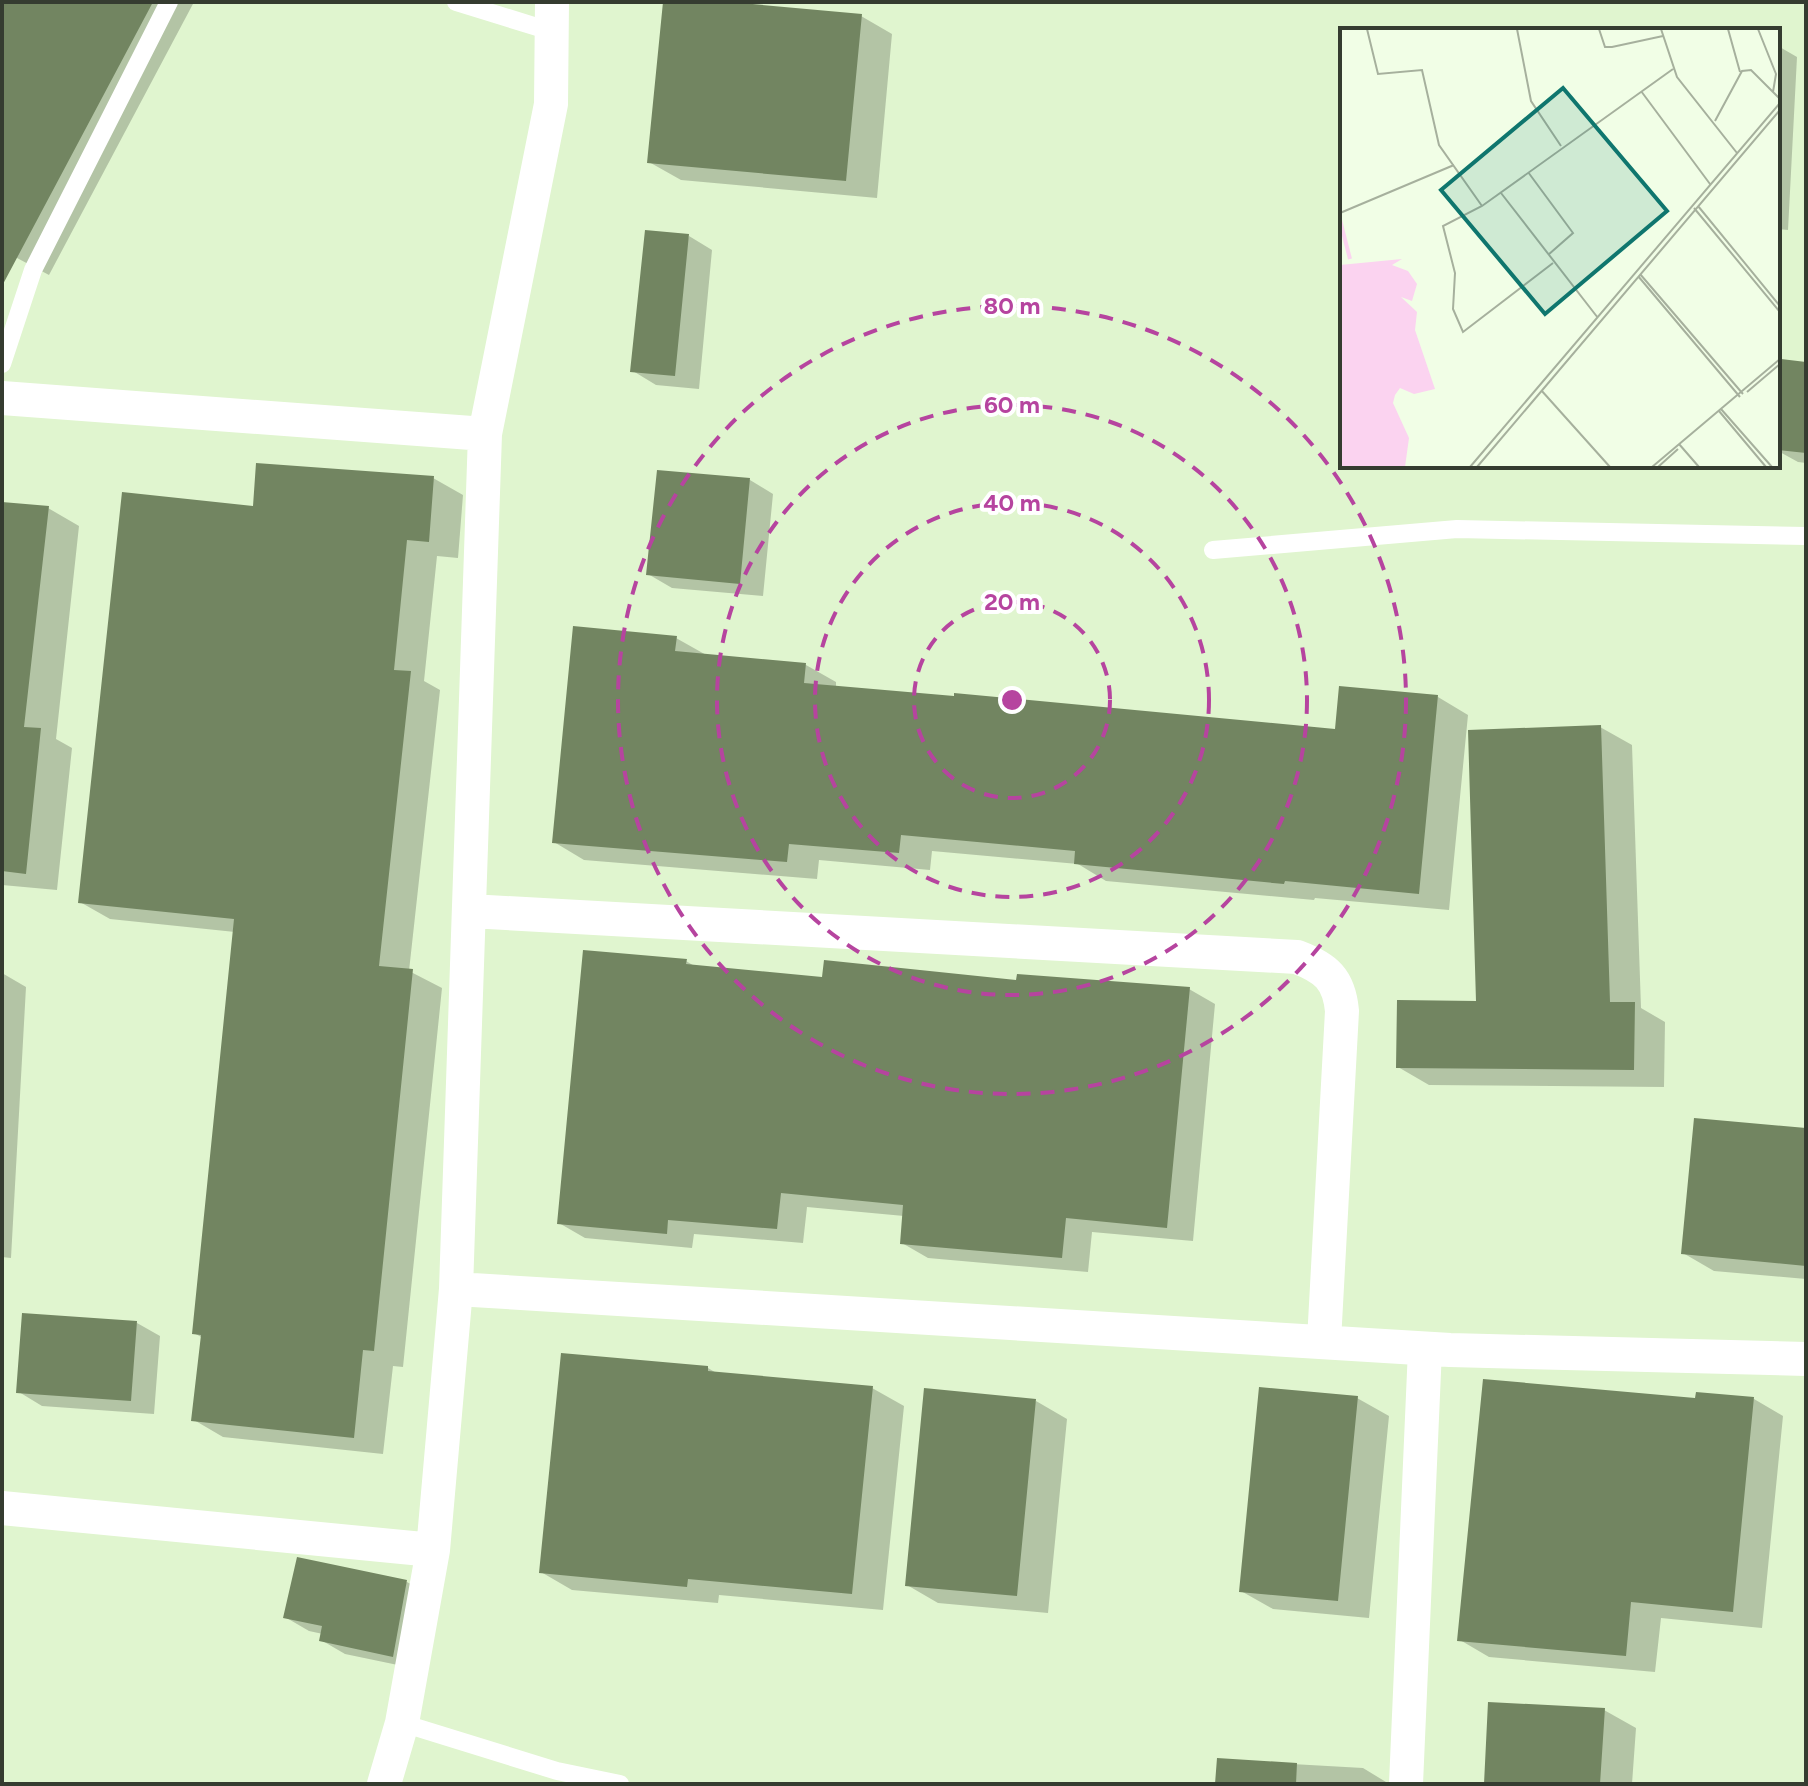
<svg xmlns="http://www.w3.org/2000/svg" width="1808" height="1786" viewBox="0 0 1808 1786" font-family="Figtree,sans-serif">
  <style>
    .built { fill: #e0f5cf; fill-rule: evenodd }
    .shadow { fill: #0003 }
    .building { fill: #728561 }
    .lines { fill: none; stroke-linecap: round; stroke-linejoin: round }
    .lane { stroke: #fff; stroke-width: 18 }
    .street { stroke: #fff; stroke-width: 34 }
    .ring { fill: none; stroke: #b6449f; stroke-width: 4; stroke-dasharray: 14 10 }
    .inset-river { fill: none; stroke: #fbd3f0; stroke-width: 4 }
    .inset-road { fill: none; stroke: #a6b09d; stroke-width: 2 }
    .view { fill: #0f766e; fill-opacity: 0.15; stroke: #0f766e; stroke-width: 4 }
    .inset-edge { fill: none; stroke: #353c30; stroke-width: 4 }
    .centre { fill: #b6449f; stroke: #fff; stroke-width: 4 }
    .ring-label { font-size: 24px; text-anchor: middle; font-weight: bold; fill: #b6449f; stroke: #fff; stroke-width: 8; stroke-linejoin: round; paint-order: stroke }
  </style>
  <rect width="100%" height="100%" fill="#f1fee6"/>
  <path class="built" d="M 2,2 L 1806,2 L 1806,1784 L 2,1784 ZM 1342,30 L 1778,30 L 1778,466 L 1342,466 Z"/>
  <path class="shadow" d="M 2,2 L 194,2 L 49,275 L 2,250 Z
    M 665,2 L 708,2 L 861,16 L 892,34 L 877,198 L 681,180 L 649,162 Z
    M 1512,27 L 1571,30 L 1512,30 Z
    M 1778,46 L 1797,57 L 1788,230 L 1778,229 Z
    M 689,236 L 712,250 L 699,389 L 656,385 L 633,371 Z
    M 1806,364 L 1806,463 L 1798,462 L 1778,451 L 1778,410 Z
    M 658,472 L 750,480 L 773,494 L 763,596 L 672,588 L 648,574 Z
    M 433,478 L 463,495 L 458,558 L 437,556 L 424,681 L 440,690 L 409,971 L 442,988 L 403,1367 L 393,1366 L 383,1454 L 223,1437 L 194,1420 L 203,1338 L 194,1333 L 235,932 L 110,919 L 80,902 L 255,508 Z
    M 2,504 L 48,508 L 79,526 L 56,739 L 72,748 L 57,890 L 2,885 Z
    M 676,638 L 708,656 L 806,665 L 836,682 L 836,688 L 1337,732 L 1438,697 L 1468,715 L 1449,910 L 1315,898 L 1314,900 L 1106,881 L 1078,864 L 932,851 L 930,870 L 819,860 L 817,879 L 584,860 L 554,842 Z
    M 1600,727 L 1632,745 L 1641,1008 L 1665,1022 L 1664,1087 L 1429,1085 L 1398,1067 L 1478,1003 Z
    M 686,961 L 696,967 L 824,979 L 1018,982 L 1189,989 L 1215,1004 L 1193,1241 L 1092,1232 L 1088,1272 L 928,1258 L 902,1243 L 904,1216 L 807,1207 L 803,1243 L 694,1234 L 692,1248 L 585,1238 L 559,1223 Z
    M 2,973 L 26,987 L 11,1258 L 2,1257 Z
    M 1806,1130 L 1806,1279 L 1714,1271 L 1683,1253 Z
    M 137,1323 L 160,1336 L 154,1414 L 42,1406 L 19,1392 Z
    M 708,1368 L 718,1374 L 872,1388 L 904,1406 L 883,1610 L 719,1595 L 718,1603 L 572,1590 L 541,1572 Z
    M 1357,1398 L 1389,1416 L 1369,1618 L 1273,1609 L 1241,1591 Z
    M 1754,1399 L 1783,1416 L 1762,1628 L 1661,1618 L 1655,1672 L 1489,1657 L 1460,1640 L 1697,1400 Z
    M 1036,1401 L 1067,1419 L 1048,1613 L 938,1603 L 907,1585 Z
    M 407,1582 L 430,1595 L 417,1669 L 345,1654 L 321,1640 L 323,1634 L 309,1631 L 285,1617 Z
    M 1604,1710 L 1636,1728 L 1632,1784 L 1486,1784 Z
    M 1219,1760 L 1363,1768 L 1386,1782 L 1386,1784 L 1217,1784 Z"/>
  <path class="building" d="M 2,2 L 153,2 L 2,286 Z
    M 663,2 L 730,2 L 862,14 L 846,181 L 647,163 Z
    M 645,230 L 689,234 L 675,376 L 630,372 Z
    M 1781,359 L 1806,362 L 1806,453 L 1778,450 L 1778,389 Z
    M 256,463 L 434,476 L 429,542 L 407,540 L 394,670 L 411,671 L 379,966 L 413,969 L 374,1351 L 363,1350 L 354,1438 L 191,1421 L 201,1335 L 192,1334 L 234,919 L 78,903 L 122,492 L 253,506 Z
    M 657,470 L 750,478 L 740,584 L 646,575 Z
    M 2,502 L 49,506 L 24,727 L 41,728 L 26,874 L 2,871 Z
    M 573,626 L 677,636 L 675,651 L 806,663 L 804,683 L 954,696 L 954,693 L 1335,729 L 1339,686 L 1438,695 L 1419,894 L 1285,881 L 1284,884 L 1074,864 L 1075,851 L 901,835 L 899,853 L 789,844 L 787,862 L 552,843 Z
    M 1601,725 L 1610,1002 L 1635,1002 L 1634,1070 L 1396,1068 L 1397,1000 L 1476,1001 L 1468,730 Z
    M 583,950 L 687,959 L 686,964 L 822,977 L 824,960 L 1016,980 L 1017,974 L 1190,987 L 1167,1228 L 1066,1218 L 1062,1258 L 900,1244 L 903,1205 L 781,1193 L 777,1229 L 668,1220 L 667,1234 L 557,1224 Z
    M 1694,1118 L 1806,1128 L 1806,1266 L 1681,1254 Z
    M 22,1313 L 137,1321 L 131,1401 L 16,1393 Z
    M 561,1353 L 708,1366 L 708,1371 L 873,1386 L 852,1594 L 688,1579 L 687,1587 L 539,1573 Z
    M 1483,1379 L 1695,1398 L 1696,1392 L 1754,1397 L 1733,1612 L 1631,1602 L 1626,1656 L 1457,1641 Z
    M 1259,1387 L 1358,1396 L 1338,1601 L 1239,1592 Z
    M 924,1388 L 1036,1399 L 1017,1596 L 905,1586 Z
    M 297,1557 L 407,1580 L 393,1657 L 319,1641 L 322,1626 L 283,1618 Z
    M 1488,1702 L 1605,1708 L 1600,1784 L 1484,1784 Z
    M 1217,1758 L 1297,1763 L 1296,1784 L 1215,1784 Z"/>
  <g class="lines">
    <path class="lane" d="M 456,2 L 550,31
      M 2,364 L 33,270 L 169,2
      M 1213,550 L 1457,529 L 1806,536
      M 402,1723 L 557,1771 L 620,1784"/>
    <path class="street" d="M 2,398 L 485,434
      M 470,911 L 1297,957 C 1326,968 1339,979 1342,1011 L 1324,1341
      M 456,1289 L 1450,1350 L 1806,1359
      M 2,1508 L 433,1550
      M 384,1784 L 402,1723 L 433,1550 L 456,1289 L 485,434 L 551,104 L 552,2
      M 1406,1784 L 1425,1349"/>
  </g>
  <g class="ring">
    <circle cx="1012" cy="700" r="98"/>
    <circle cx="1012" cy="700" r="197"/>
    <circle cx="1012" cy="700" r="295"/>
    <circle cx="1012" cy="700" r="394"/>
  </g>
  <g transform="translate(1340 28)">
    <rect width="440" height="440" fill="#f1fee6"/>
    <path d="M 62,231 L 52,237 L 68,243 L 77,256 L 72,273 L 61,269 L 77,284 L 75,302 L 95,361 L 74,366 L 60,360 L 55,367 L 53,375 L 69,410 L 65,439 L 0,439 L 0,237 Z" fill="#fbd3f0"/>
    <path class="inset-river" d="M 0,192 L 10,231"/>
    <path class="inset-road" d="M 27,1 L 38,46 L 82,42 L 99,117 L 142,178M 177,1 L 191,73 L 221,118M 259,1 L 265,19 L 272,19 L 323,8M 321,1 L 337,49 L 397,125M 388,1 L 400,44M 418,1 L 436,46 L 433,64M 301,63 L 370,156M 375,93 L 402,43 L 411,42 L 440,71M 188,144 L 233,205 L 208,227M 161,165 L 258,290M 358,178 L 440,278M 354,180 L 440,284M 0,185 L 114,137M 213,235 L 123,304 L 113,281 L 115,245 L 103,198 L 142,178 L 333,41M 300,246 L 403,366M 298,248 L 400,369M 201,362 L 270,439M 407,364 L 440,336M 381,381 L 432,439M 379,383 L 426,439M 339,416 L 359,439M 130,439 L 440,75M 137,439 L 440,82M 312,439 L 440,331M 318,439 L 338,421"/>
    <path class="view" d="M 223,60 L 327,183 L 205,286 L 101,162 Z"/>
    <rect width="440" height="440" class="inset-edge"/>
  </g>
  <circle cx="1012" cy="700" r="12" class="centre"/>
  <g class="ring-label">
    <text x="1012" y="314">80 m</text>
    <text x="1012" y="413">60 m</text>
    <text x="1012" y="511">40 m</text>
    <text x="1012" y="610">20 m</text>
  </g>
  <rect width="1808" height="1786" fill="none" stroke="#353c30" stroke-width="8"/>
</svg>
